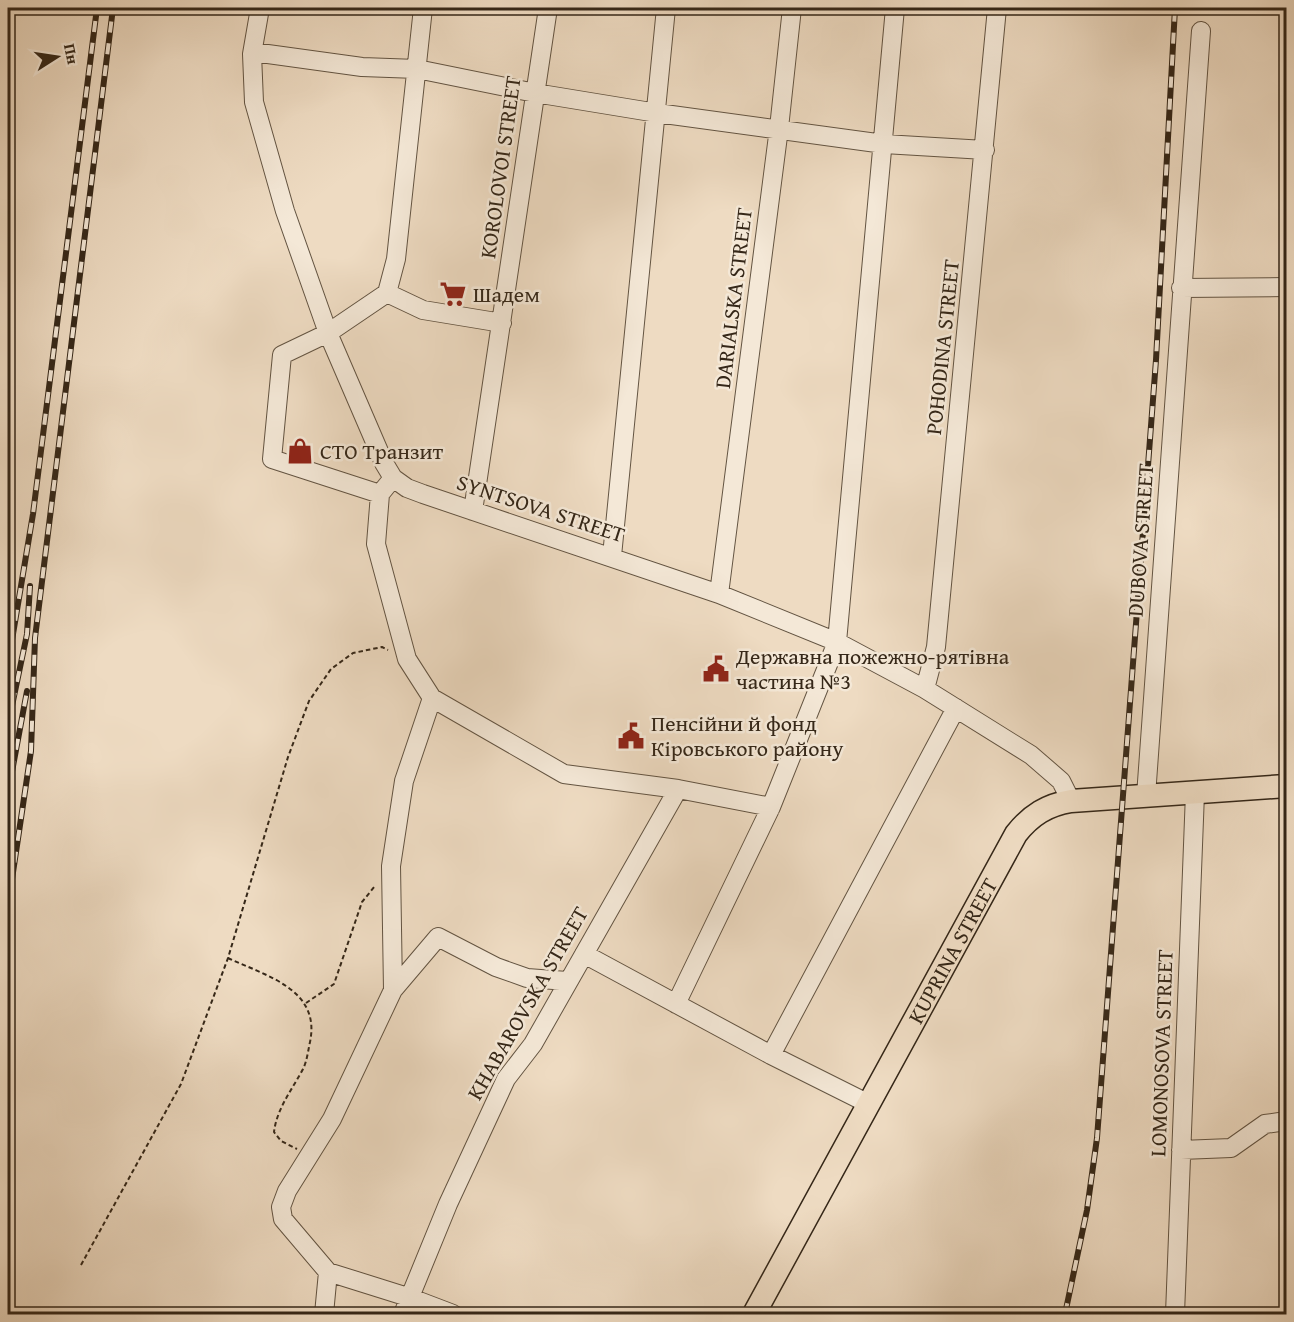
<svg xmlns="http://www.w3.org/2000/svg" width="1294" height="1322" viewBox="0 0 1294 1322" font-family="'Gentium Book Plus',serif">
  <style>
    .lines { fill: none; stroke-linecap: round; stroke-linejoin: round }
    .minor-casing { stroke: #635442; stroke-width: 20 }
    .major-casing { stroke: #352718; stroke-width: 25 }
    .path { stroke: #352718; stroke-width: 2; stroke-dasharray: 4.5 3; stroke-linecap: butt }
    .minor { stroke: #f4e8d7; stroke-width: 18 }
    .major { stroke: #eedbc2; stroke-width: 22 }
    .rail-casing { stroke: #352718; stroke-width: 6 }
    .rail { stroke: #f4e8d7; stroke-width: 4; stroke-dasharray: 11; stroke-linecap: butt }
    .labels { text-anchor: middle; stroke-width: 5; stroke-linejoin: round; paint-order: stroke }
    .street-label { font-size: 22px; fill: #352718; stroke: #f4e8d7 }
    .poi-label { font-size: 22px; fill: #352718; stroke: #f4e8d7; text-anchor: start }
  </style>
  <rect width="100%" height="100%" fill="#eedbc2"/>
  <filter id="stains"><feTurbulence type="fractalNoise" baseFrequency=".00333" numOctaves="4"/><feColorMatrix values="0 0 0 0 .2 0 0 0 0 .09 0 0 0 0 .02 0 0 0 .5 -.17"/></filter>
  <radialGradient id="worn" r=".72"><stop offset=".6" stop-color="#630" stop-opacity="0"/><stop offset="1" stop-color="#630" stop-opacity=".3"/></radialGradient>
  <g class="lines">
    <g class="minor-casing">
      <path id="minor" d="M 260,8 L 252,54 L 254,102 L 285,211 L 328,333 L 384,463 L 393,478 L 407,488 L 423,494 L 719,594 L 837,642 L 925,689 L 1031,755 L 1061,781 L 1071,801
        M 253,52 L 362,67 L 417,69 L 535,93 L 657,113 L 884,144 L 985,150
        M 1181,288 L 1286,287
        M 387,293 L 423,310 L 502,323
        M 393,478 L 380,494 L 376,544 L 407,659 L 432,698 L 404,781 L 391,866 L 393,990 L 332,1119 L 287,1191 L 281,1207 L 283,1219 L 328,1272 L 411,1298 L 453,1314
        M 380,494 L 272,459 L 282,355 L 328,333 L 387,293 L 396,259 L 423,8
        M 473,511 L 548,8
        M 612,556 L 666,8
        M 719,594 L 779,128 L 792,8
        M 925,689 L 936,647 L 997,8
        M 432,698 L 564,774 L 678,789 L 771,807
        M 1146,796 L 1201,31
        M 584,954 L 771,1055 L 869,1104
        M 393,990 L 438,937 L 496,967 L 527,978 L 567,981
        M 676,1004 L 771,807 L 837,642 L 895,8
        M 771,1055 L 956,708
        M 1181,1150 L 1231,1148 L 1265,1124 L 1286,1121
        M 324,1314 L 328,1272
        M 403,1314 L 448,1204 L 506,1079 L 533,1044 L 678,789
        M 1175,1314 L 1195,793"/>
    </g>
    <g class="major-casing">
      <g id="major">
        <path id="s1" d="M 754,1314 L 1016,834 C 1031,815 1047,805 1071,801 L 1286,786"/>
      </g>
    </g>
    <path class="path" d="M 228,958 C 266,976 321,989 310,1042 C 308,1051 307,1061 303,1069 C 292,1090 277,1108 274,1132 L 281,1141 L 297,1149
      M 306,1003 L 334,984 L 362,902 L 375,886
      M 81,1265 L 181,1084 L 228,958 L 288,757 L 309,701 L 331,669 L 353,653 L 382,647 L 388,650"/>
    <use href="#minor" class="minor"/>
    <use href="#major" class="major"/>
    <g class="rail-casing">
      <path id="rail" d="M 8,664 L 33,514 L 97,8
        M 8,725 L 27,634 L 30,586
        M 8,793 L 27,691
        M 8,906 L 31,751 L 35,638 L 113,8
        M 1065,1314 L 1087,1210 L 1097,1138 L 1156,360 L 1175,8"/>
    </g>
    <use href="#rail" class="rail"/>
  </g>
  <defs>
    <g id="supermarket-bare" transform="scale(2.07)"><path d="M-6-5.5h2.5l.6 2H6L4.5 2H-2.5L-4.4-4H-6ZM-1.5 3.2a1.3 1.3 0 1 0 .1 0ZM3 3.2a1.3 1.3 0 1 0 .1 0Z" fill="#8f2418" stroke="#f4e8d7" stroke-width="2.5" paint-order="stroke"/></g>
    <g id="shop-bare" transform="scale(2.07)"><path d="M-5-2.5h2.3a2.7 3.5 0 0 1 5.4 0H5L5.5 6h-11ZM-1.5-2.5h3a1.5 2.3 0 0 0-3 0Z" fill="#8f2418" stroke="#f4e8d7" stroke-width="2.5" paint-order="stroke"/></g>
    <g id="civic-bare" transform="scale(2.07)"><path d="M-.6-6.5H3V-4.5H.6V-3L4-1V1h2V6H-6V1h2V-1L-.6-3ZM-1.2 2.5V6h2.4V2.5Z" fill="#8f2418" stroke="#f4e8d7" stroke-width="2.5" paint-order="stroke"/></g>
  </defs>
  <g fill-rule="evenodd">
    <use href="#supermarket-bare" x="453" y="294"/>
    <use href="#shop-bare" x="300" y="451"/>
    <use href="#civic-bare" x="716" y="669"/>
    <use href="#civic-bare" x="631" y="736"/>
  </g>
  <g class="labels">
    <g class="street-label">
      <text transform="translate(500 167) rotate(-82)" y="8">KOROLOVOI STREET</text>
      <text transform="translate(733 298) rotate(-83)" y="8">DARIALSKA STREET</text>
      <text transform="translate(942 347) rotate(-84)" y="8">POHODINA STREET</text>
      <text transform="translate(541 508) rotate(18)" y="8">SYNTSOVA STREET</text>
      <text transform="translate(1140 540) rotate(-86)" y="8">DUBOVA STREET</text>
      <text dy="8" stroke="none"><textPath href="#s1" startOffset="414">KUPRINA STREET</textPath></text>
      <text transform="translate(527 1003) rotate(-60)" y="8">KHABAROVSKA STREET</text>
      <text transform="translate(1161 1053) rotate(-88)" y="8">LOMONOSOVA STREET</text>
    </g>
    <g class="poi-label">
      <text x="473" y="302">Шадем</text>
      <text x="320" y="459">СТО Транзит</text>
      <text x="736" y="664">Державна пожежно-рятівна<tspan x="736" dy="25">частина №3</tspan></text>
      <text x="651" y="731">Пенсійни й фонд<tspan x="651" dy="25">Кіровського району</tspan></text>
    </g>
  </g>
  <rect width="1294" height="1322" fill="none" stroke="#eedbc2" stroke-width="30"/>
  <rect x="9" y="9" width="1276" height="1304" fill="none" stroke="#352718" stroke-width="3"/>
  <rect x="15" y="15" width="1264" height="1292" fill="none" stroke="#352718" stroke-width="1.5"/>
  <g transform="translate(57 57) rotate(78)" stroke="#f4e8d7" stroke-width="4.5" paint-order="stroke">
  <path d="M0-4.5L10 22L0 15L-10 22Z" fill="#352718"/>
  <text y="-9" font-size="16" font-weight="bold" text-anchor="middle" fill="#352718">Пн</text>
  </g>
  <rect width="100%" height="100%" filter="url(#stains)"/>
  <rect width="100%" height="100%" fill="url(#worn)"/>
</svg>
